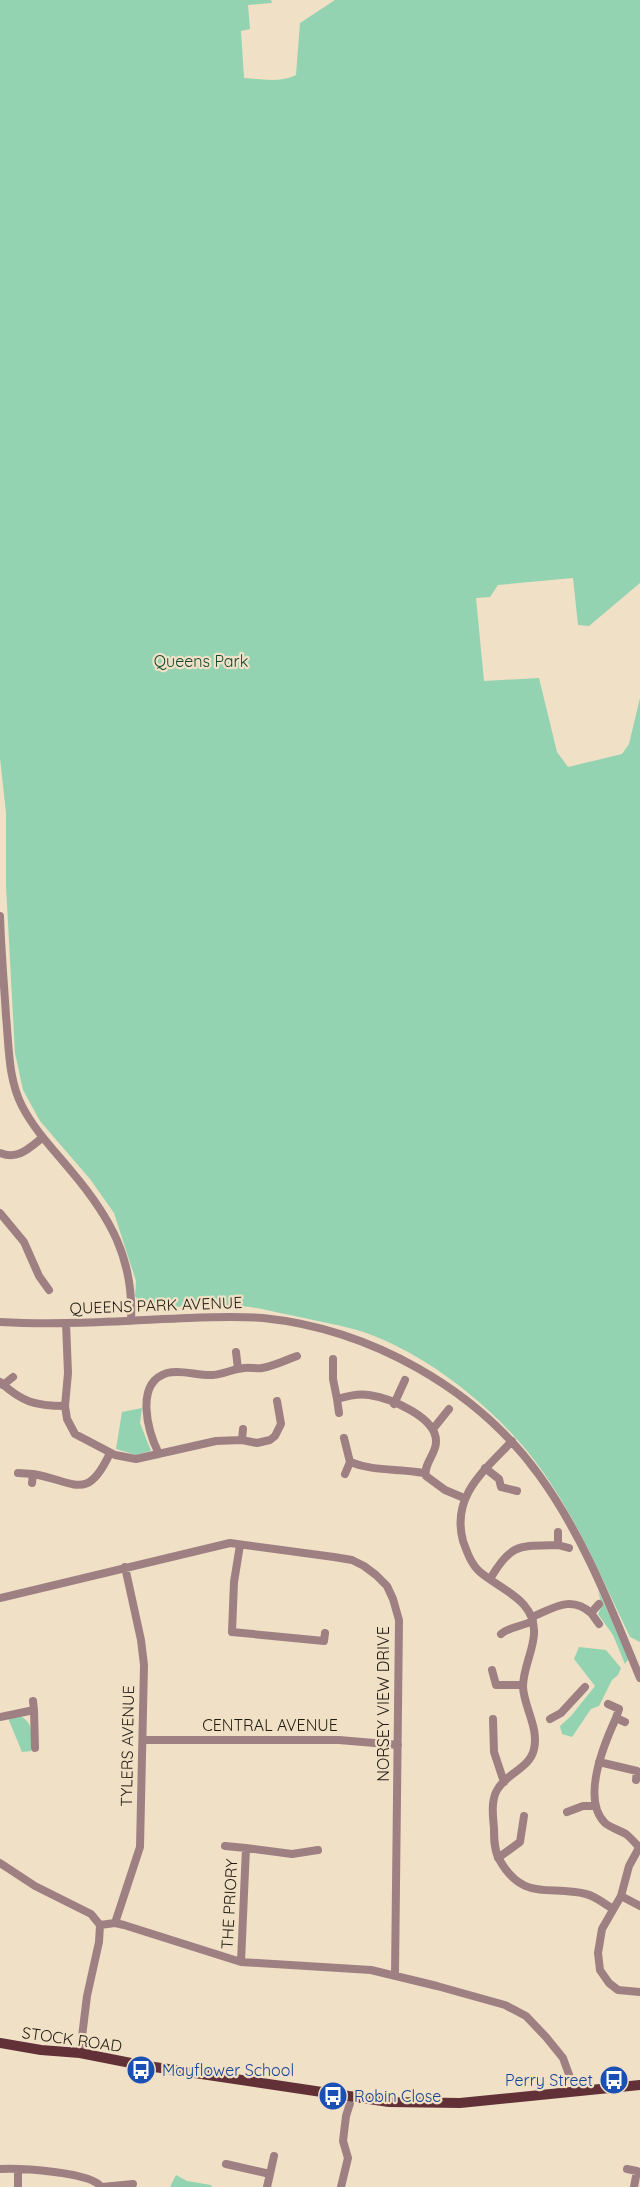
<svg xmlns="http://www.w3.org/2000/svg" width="640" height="2187" viewBox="0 0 640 2187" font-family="Quicksand,sans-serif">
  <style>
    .green { fill: #93d3b1 }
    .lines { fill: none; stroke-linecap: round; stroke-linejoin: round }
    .minor { stroke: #9e8083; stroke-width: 8 }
    .major { stroke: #623138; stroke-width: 10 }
    .labels { text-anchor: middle; stroke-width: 4.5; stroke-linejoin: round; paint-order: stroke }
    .park-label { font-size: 16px; fill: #124730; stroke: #f0e0c6 }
    .street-label { font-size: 16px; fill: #211b12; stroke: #f0e0c6 }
    .transit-label { font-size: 16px; fill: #164399; stroke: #f0e0c6; text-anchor: start }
  </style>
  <rect width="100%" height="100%" fill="#f0e0c6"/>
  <path class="green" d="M 0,0 L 271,0 L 272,3 L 248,5 L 250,29 L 241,31 L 244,78 C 261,79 281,83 296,75 L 300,23 L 335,0 L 640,0 L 640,583 L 589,626 L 578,625 L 573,578 L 498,585 L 490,597 L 476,598 L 484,681 L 539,678 L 557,752 L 568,767 L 622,754 L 629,744 L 640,698 L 640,1642 L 630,1637 C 603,1581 579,1523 543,1472 C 502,1413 426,1351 357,1330 C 335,1324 312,1320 290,1315 C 274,1312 257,1307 241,1306 C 209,1304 177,1307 145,1309 L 135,1296 L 136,1281 L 114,1213 L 90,1179 L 40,1121 L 23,1090 L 15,1053 L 6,886 L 6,813 L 0,758 Z
    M 142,1408 L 140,1423 L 151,1451 L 136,1455 L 116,1449 L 122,1412 Z
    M 598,1590 L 629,1658 L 625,1664 L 613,1635 L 598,1614 L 602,1606 Z
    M 579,1647 L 606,1650 L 621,1668 L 618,1675 L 612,1680 L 599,1706 L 591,1709 L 572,1737 L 562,1734 L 560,1726 L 571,1716 L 595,1686 L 574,1659 Z
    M 20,1716 C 35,1723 31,1737 31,1751 L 22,1752 L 8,1718 Z
    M 176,2175 L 187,2181 L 211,2185 L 212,2187 L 170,2187 Z"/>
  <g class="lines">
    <path class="minor" d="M 0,916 C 1,949 4,983 6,1016 C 9,1046 8,1079 22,1106 C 35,1131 54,1150 72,1172 C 110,1217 134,1259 131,1320
      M 0,1153 C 18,1160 28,1149 42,1138
      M 0,1213 L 24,1242 L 39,1276 L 49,1290
      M 0,1322 C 54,1325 109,1322 163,1319 C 197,1318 229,1315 263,1318 C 370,1329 476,1388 539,1475 C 584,1537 611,1608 640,1678
      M 66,1323 L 68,1373 L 65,1406 L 67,1419 L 75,1434 L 115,1455 L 136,1459 L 216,1441 L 242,1440 L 257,1443 L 270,1440 L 275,1436 L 281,1424 L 277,1401
      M 236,1352 L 238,1369
      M 333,1359 L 333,1379 L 337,1399
      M 0,1382 C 22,1402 35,1406 65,1406
      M 3,1385 L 13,1377
      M 394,1404 L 405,1380
      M 339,1413 L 337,1399 C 347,1396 358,1393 369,1395 C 390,1398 437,1417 436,1442 C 436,1454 423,1465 426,1476 L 445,1490 L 464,1498
      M 433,1429 L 449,1409
      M 344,1438 L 350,1462 C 375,1472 398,1468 424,1473
      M 242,1440 L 243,1429
      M 512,1441 C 484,1471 451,1496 463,1541 C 467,1552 471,1564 480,1572 C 501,1590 536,1600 534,1634 C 533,1652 523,1668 523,1687 C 524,1707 539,1728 534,1749 C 530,1769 504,1774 496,1792 C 491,1803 493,1817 494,1828 C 494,1838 494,1850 499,1859 C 523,1902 548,1885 586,1894 C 595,1896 605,1904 613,1909
      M 159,1454 C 148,1432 134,1383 167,1373 C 181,1369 198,1376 213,1375 C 224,1374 233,1369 244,1368 C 250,1367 257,1369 262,1368 C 274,1366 286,1360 297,1356
      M 485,1468 L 499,1479 L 501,1487 L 517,1491
      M 18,1473 L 33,1474
      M 345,1474 L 350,1462
      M 32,1483 L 33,1474 C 75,1481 87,1503 110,1453
      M 240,1545 L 234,1582 L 232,1632 L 324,1641 L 325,1633
      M 558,1545 L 569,1548
      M 490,1579 C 511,1543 519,1546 558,1545 L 558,1532
      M 0,1598 L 230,1543 L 334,1557 L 352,1560 L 364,1566 L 376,1575 L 387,1586 L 393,1599 L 399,1620 L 395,1975
      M 591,1613 L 599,1624
      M 532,1617 C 554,1608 571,1595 591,1613 L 599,1604
      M 501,1634 C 509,1627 523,1626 533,1621
      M 492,1670 L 496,1685 L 523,1685
      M 33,1701 L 34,1710
      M 608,1704 L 619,1709 L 616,1718
      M 0,1717 L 34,1710 L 35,1748
      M 493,1719 L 494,1752 L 504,1782
      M 550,1719 L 561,1713 L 585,1687
      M 625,1722 L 616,1718 C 604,1744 581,1799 605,1823 C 611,1828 619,1830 626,1834 C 631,1838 635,1843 639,1847
      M 143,1740 L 339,1740 L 398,1745
      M 599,1762 L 637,1771 L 636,1780
      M 567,1812 L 583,1806 L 595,1806
      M 225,1846 L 246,1848
      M 640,1846 L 629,1866 L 621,1896 L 602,1929 L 598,1953 L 600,1970 L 609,1983 L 618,1990 L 640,1992
      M 498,1858 L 520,1842 L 524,1816
      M 0,1863 L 35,1886 L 91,1914 L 100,1925
      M 621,1896 L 640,1906
      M 115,1923 L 140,1847 L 144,1665 L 141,1640 L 125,1567
      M 100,1925 L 115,1923 L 124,1925 L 241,1962 L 371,1970 L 437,1986 L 505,2005 L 526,2016 L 546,2037 L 563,2058 L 571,2080
      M 241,1962 L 246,1848 L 292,1854 L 318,1850
      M 80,2053 L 87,1996 L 99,1942 L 100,1925
      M 226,2164 L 270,2174 L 267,2187
      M 0,2169 C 19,2168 92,2172 101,2187
      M 18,2169 L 18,2187
      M 627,2169 L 637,2171 L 634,2187
      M 270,2174 L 274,2156
      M 102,2187 L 133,2184
      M 341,2187 L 348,2158 L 343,2141 L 346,2116 L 352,2097"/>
    <path class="major" d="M 0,2043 L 41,2050 L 80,2053 L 141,2065 L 389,2102 L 460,2103 L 640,2085"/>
  </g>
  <defs>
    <g id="bus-disc" transform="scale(1.5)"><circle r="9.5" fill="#1a4fb4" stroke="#f0e0c6"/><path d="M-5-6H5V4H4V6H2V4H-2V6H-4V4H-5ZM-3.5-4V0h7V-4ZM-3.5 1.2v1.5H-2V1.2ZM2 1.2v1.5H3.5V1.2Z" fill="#fff"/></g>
  </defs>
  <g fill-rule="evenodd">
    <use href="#bus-disc" x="141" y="2070"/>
    <use href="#bus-disc" x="614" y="2080"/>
    <use href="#bus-disc" x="333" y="2096"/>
  </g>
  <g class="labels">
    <g class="park-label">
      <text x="201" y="667">Queens Park</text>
    </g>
    <g class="street-label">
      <text transform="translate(156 1305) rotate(-2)" y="6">QUEENS PARK AVENUE</text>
      <text transform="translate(383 1704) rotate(-90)" y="6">NORSEY VIEW DRIVE</text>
      <text x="270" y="1731">CENTRAL AVENUE</text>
      <text transform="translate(127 1746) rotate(-89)" y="6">TYLERS AVENUE</text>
      <text transform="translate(229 1904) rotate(-87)" y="6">THE PRIORY</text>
      <text transform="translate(72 2039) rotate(8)" y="6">STOCK ROAD</text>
    </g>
    <g class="transit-label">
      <text x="162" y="2076">Mayflower School</text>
      <text x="593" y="2086" text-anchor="end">Perry Street</text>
      <text x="354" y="2102">Robin Close</text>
    </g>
  </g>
</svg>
